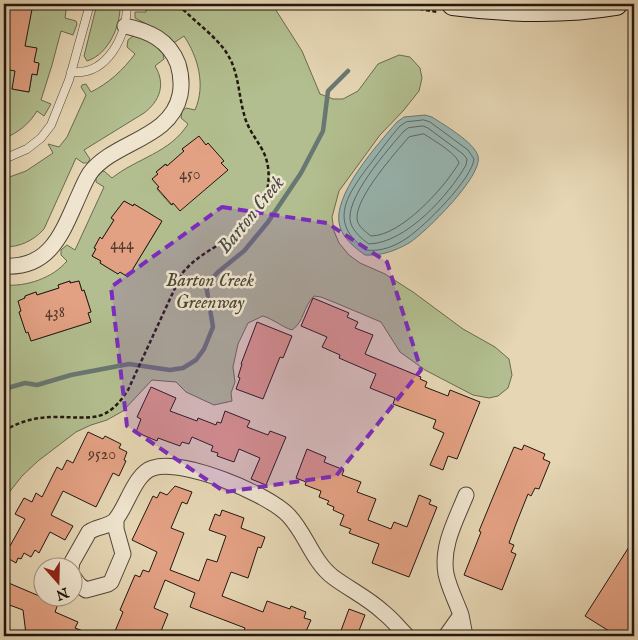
<svg xmlns="http://www.w3.org/2000/svg" width="638" height="640" viewBox="0 0 638 640" font-family="'IM FELL English',serif">
  <style>
    .green { fill: #b2be8f; stroke: #6a6a50; fill-rule: evenodd }
    .water { fill: #98b7b4; stroke: #687772 }
    .lines { fill: none; stroke-linecap: round; stroke-linejoin: round }
    .shore { stroke: #5c6762; stroke-width: 1 }
    .stream { stroke: #687772; stroke-width: 4.5 }
    .building { fill: #e3a183; stroke: #211710 }
    .lane-casing { stroke: #524739; stroke-width: 9 }
    .street-casing { stroke: #524739; stroke-width: 17 }
    .secondary-casing { stroke: #211710; stroke-width: 24 }
    .path { stroke: #211710; stroke-width: 2.5; stroke-dasharray: 4 2.5; stroke-linecap: butt }
    .lane { stroke: #efe4ce; stroke-width: 8 }
    .street { stroke: #efe4ce; stroke-width: 15 }
    .secondary { stroke: #efe4ce; stroke-width: 22 }
    .marked { fill: #7b2cbf; fill-opacity: 0.2; stroke: #7b2cbf; stroke-width: 4; stroke-dasharray: 10 6; stroke-linejoin: round }
    .labels { text-anchor: middle; stroke-width: 5; stroke-linejoin: round; paint-order: stroke }
    .number-label { font-size: 16px; fill: #523a2d }
    .park-label { font-size: 19px; font-style: italic; fill: #4c4936; stroke: #efe4ce }
    .water-label { font-size: 20px; font-style: italic; fill: #4b4f49; stroke: #efe4ce }
  </style>
  <rect width="100%" height="100%" fill="#e6d6b4"/>
  <filter id="stains"><feTurbulence type="fractalNoise" baseFrequency=".004" numOctaves="4"/><feColorMatrix values="0 0 0 0 .2 0 0 0 0 .09 0 0 0 0 .02 0 0 0 .5 -.17"/></filter>
  <radialGradient id="worn" r=".72"><stop offset=".6" stop-color="#630" stop-opacity="0"/><stop offset="1" stop-color="#630" stop-opacity=".3"/></radialGradient>
  <path class="green" d="M 11,4 L 41,4 L 53,6 L 54,4 L 67,4 L 65,18 L 76,21 L 77,24 L 73,35 L 61,31 L 52,65 L 41,100 L 51,104 L 44,116 L 37,111 C 30,123 17,134 4,138 L 6,106 L 4,106 L 4,69 L 17,71 L 12,89 L 29,92 L 32,74 L 37,75 L 39,64 C 22,59 10,20 11,4 Z
    M 97,4 L 120,4 C 121,25 109,54 87,61 L 84,56 Z
    M 147,4 L 272,4 L 302,51 L 320,94 L 333,99 L 343,99 L 358,91 L 378,64 L 399,55 L 410,57 L 420,68 L 422,78 L 419,91 L 403,111 L 380,135 L 339,191 L 332,217 L 334,231 L 339,243 L 349,255 L 360,263 L 385,274 L 413,292 L 463,329 L 495,347 L 509,359 L 512,375 L 508,388 L 498,396 L 489,398 L 473,395 L 425,370 L 400,352 L 381,322 L 336,303 L 321,297 L 314,296 C 303,307 304,322 292,330 C 282,327 275,320 263,316 L 248,323 L 238,344 L 233,367 L 235,382 L 231,393 L 232,401 L 214,405 L 186,392 L 176,382 L 152,380 L 123,411 L 107,420 L 91,425 L 76,432 L 38,461 L 22,476 L 4,499 L 4,285 C 26,287 53,278 67,261 L 61,255 L 61,250 L 67,245 L 75,250 L 104,187 L 96,182 L 96,178 L 101,172 L 104,171 L 112,178 C 137,158 170,153 188,124 L 181,118 L 182,111 L 186,108 L 195,110 C 206,85 198,57 184,36 L 175,42 L 173,42 L 160,31 L 135,18 L 135,12 L 146,12 ZM 199,137 L 206,145 L 208,143 L 223,161 L 221,163 L 227,170 L 171,205 L 157,189 L 159,187 L 152,179 L 158,174 L 156,172 L 165,164 L 167,166 L 184,152 L 182,149 ZM 124,201 L 133,206 L 134,204 L 154,216 L 153,218 L 161,223 L 128,277 L 120,272 L 118,274 L 100,263 L 101,261 L 92,256 L 96,249 L 94,248 L 100,238 L 102,239 L 114,220 L 111,218 ZM 70,281 L 70,283 L 79,281 L 82,291 L 84,290 L 91,312 L 88,313 L 91,322 L 31,341 L 28,332 L 26,332 L 19,312 L 21,311 L 25,296 L 36,292 L 37,295 L 59,288 L 58,285 Z
    M 133,36 C 144,37 156,45 163,54 L 164,59 L 155,66 C 166,84 160,101 144,113 L 84,150 L 90,159 L 88,163 L 83,163 L 76,158 L 44,229 C 33,241 20,247 4,247 L 4,179 L 26,171 L 53,153 L 48,144 L 59,147 L 67,137 L 86,95 L 81,87 L 82,85 L 86,84 L 91,92 C 109,83 123,70 135,54 L 127,47 L 128,40 Z"/>
  <path class="water" d="M 425,115 L 432,117 C 444,125 474,142 478,156 C 484,175 425,233 409,243 C 395,251 381,256 365,255 C 355,248 344,239 340,227 C 330,197 378,144 397,122 L 404,117 Z"/>
  <g class="lines">
    <path class="shore" d="M 424,120 L 430,122 L 468,150 L 474,159 C 472,179 425,226 407,238 C 396,246 380,252 367,250 C 326,223 348,193 371,163 C 381,150 390,137 400,126 L 406,122 Z
      M 423,126 L 428,128 L 463,154 L 467,159 L 466,165 C 449,195 406,243 369,244 C 362,239 354,232 351,224 C 342,201 389,148 404,131 L 408,128 Z
      M 424,134 C 433,140 456,153 459,163 C 444,188 401,236 371,236 C 366,232 357,226 357,218 C 356,197 395,153 409,137 Z"/>
    <path class="stream" d="M 4,389 L 25,383 L 37,385 L 71,375 L 129,364 L 170,370 L 183,368 L 196,360 L 204,349 L 213,327 L 206,285 L 218,272 L 244,251 L 268,222 L 301,173 L 323,131 L 328,91 L 348,71"/>
  </g>
  <path class="building" d="M 4,4 L 33,4 L 25,46 L 37,48 L 34,62 L 39,63 L 37,75 L 32,74 L 29,92 L 12,89 L 15,71 L 4,69 Z
    M 199,136 L 206,145 L 208,143 L 224,161 L 221,163 L 228,170 L 180,211 L 173,203 L 172,205 L 157,188 L 159,187 L 152,179 L 158,174 L 156,172 L 166,164 L 167,166 L 184,151 L 182,149 Z
    M 124,201 L 133,206 L 134,204 L 162,221 L 128,277 L 120,272 L 118,274 L 100,263 L 101,261 L 92,256 L 96,249 L 94,248 L 100,237 L 102,239 L 114,220 L 111,218 Z
    M 70,281 L 70,283 L 79,281 L 82,291 L 84,290 L 91,312 L 88,313 L 91,322 L 31,341 L 28,332 L 26,333 L 19,312 L 21,311 L 18,301 L 25,298 L 25,296 L 36,292 L 37,295 L 59,288 L 58,285 Z
    M 313,298 L 349,313 L 347,317 L 358,322 L 355,328 L 373,335 L 365,354 L 421,377 L 420,379 L 427,382 L 425,387 L 448,396 L 450,390 L 480,402 L 457,459 L 448,456 L 443,470 L 430,465 L 444,433 L 433,428 L 436,420 L 393,404 L 395,398 L 370,388 L 376,374 L 339,358 L 340,355 L 322,347 L 327,337 L 301,326 Z
    M 257,322 L 292,336 L 283,358 L 280,357 L 263,399 L 236,389 L 240,378 L 238,377 L 242,364 L 241,364 Z
    M 151,387 L 176,398 L 170,411 L 197,421 L 198,418 L 216,425 L 217,422 L 221,423 L 225,411 L 250,421 L 247,427 L 268,435 L 270,431 L 286,437 L 266,485 L 251,479 L 260,458 L 239,449 L 234,462 L 217,456 L 218,453 L 211,451 L 213,446 L 192,437 L 189,444 L 182,442 L 180,446 L 158,438 L 157,441 L 136,432 L 141,419 L 137,417 Z
    M 88,432 L 103,439 L 105,436 L 121,444 L 119,448 L 127,452 L 124,460 L 126,461 L 119,476 L 113,473 L 96,507 L 63,491 L 51,515 L 73,526 L 65,540 L 50,532 L 39,553 L 35,550 L 31,557 L 24,553 L 21,559 L 18,558 L 16,563 L 4,556 L 4,542 L 10,546 L 25,519 L 15,514 L 24,498 L 32,502 L 36,493 L 42,497 L 57,467 L 62,470 L 67,460 L 73,463 Z
    M 524,445 L 545,454 L 543,459 L 550,462 L 539,489 L 535,488 L 531,496 L 528,494 L 516,524 L 509,543 L 514,545 L 511,552 L 516,554 L 502,590 L 464,575 L 481,532 L 479,531 L 493,497 L 514,447 L 522,450 Z
    M 307,449 L 326,457 L 324,462 L 344,470 L 342,475 L 361,482 L 357,492 L 376,499 L 368,520 L 391,529 L 394,522 L 407,527 L 419,495 L 431,500 L 429,504 L 437,507 L 409,577 L 372,563 L 379,544 L 349,533 L 351,529 L 340,525 L 344,515 L 333,510 L 334,507 L 327,504 L 329,501 L 319,497 L 321,491 L 305,485 L 306,482 L 296,478 Z
    M 175,486 L 192,492 L 187,504 L 182,502 L 171,528 L 184,533 L 170,570 L 199,581 L 207,559 L 217,562 L 226,536 L 209,530 L 215,514 L 220,516 L 222,510 L 244,518 L 241,528 L 265,537 L 261,548 L 258,547 L 248,578 L 231,572 L 222,596 L 263,612 L 267,601 L 290,609 L 291,606 L 306,612 L 304,618 L 311,620 L 304,636 L 242,636 L 245,628 L 190,607 L 195,593 L 165,580 L 154,608 L 168,614 L 159,636 L 113,636 L 123,612 L 120,610 L 135,575 L 140,577 L 143,570 L 149,572 L 157,552 L 132,540 L 153,496 L 157,498 L 160,492 L 167,495 Z
    M 634,539 L 634,636 L 617,636 L 585,616 Z
    M 4,581 L 58,604 L 55,612 L 78,622 L 75,628 L 96,636 L 56,636 L 46,632 L 44,636 L 33,636 L 26,634 L 23,610 L 4,603 Z
    M 349,609 L 365,615 L 357,636 L 339,636 Z"/>
  <g class="lines">
    <g class="lane-casing">
      <path id="lane" d="M 71,72 C 108,76 127,35 127,4
        M 4,159 L 27,149 L 41,138 L 51,125 L 69,80 L 90,4"/>
    </g>
    <g class="street-casing">
      <path id="street" d="M 4,266 C 52,269 63,230 80,193 C 83,186 86,179 90,173 C 114,141 171,139 180,95 C 182,85 181,74 178,64 C 169,40 149,31 125,26
        M 71,568 L 72,562 L 89,532 C 97,526 110,527 116,519 C 127,506 135,473 153,468 C 182,458 269,494 289,516 C 306,534 313,562 333,577 C 349,589 368,598 383,612 C 392,619 399,628 407,636
        M 72,575 L 79,585 L 86,590 L 108,584 L 111,582 L 123,554 L 116,529 L 116,519
        M 461,615 C 456,601 449,588 446,574 C 441,546 456,520 466,495
        M 446,636 L 461,615 L 465,636"/>
    </g>
    <g class="secondary-casing">
      <path id="secondary" d="M 453,4 C 506,11 563,13 616,4"/>
    </g>
    <path class="path" d="M 394,4 L 437,12
      M 4,431 C 20,421 37,417 56,417 C 92,417 106,424 128,390 L 181,275 C 199,250 233,242 253,219 C 268,201 274,173 263,151 C 256,138 247,128 244,114 C 238,93 239,71 226,52 C 214,34 193,21 178,4"/>
    <use href="#lane" class="lane"/>
    <use href="#street" class="street"/>
    <use href="#secondary" class="secondary"/>
  </g>
  <path class="marked" d="M 222,207 L 327,223 L 387,262 L 421,370 L 336,476 L 225,492 L 127,426 L 111,287 Z"/>
  <g class="labels">
    <g class="number-label">
      <text x="190" y="179">450</text>
      <text x="122" y="249">444</text>
      <text x="55" y="317">438</text>
      <text x="102" y="459">9520</text>
    </g>
    <g class="park-label">
      <text x="210" y="286">Barton Creek<tspan x="210" dy="22">Greenway</tspan></text>
    </g>
    <g class="water-label">
      <text transform="translate(250 214) rotate(-51)" y="7">Barton Creek</text>
    </g>
  </g>
  <rect width="638" height="640" fill="none" stroke="#e6d6b4" stroke-width="20"/>
  <rect x="5" y="5" width="628" height="630" fill="none" stroke="#211710" stroke-width="2.5"/>
  <rect x="10" y="10" width="618" height="620" fill="none" stroke="#211710"/>
  <g transform="translate(58 582) rotate(160)"><circle r="24" fill="#efe4ce" stroke="#9d9282"/>
  <path d="M0-4L9 19L0 12L-9 19Z" fill="#8f2418"/>
  <text y="-8" font-size="14" font-weight="bold" text-anchor="middle" fill="#211710">N</text>
  </g>
  <rect width="100%" height="100%" filter="url(#stains)"/>
  <rect width="100%" height="100%" fill="url(#worn)"/>
</svg>
